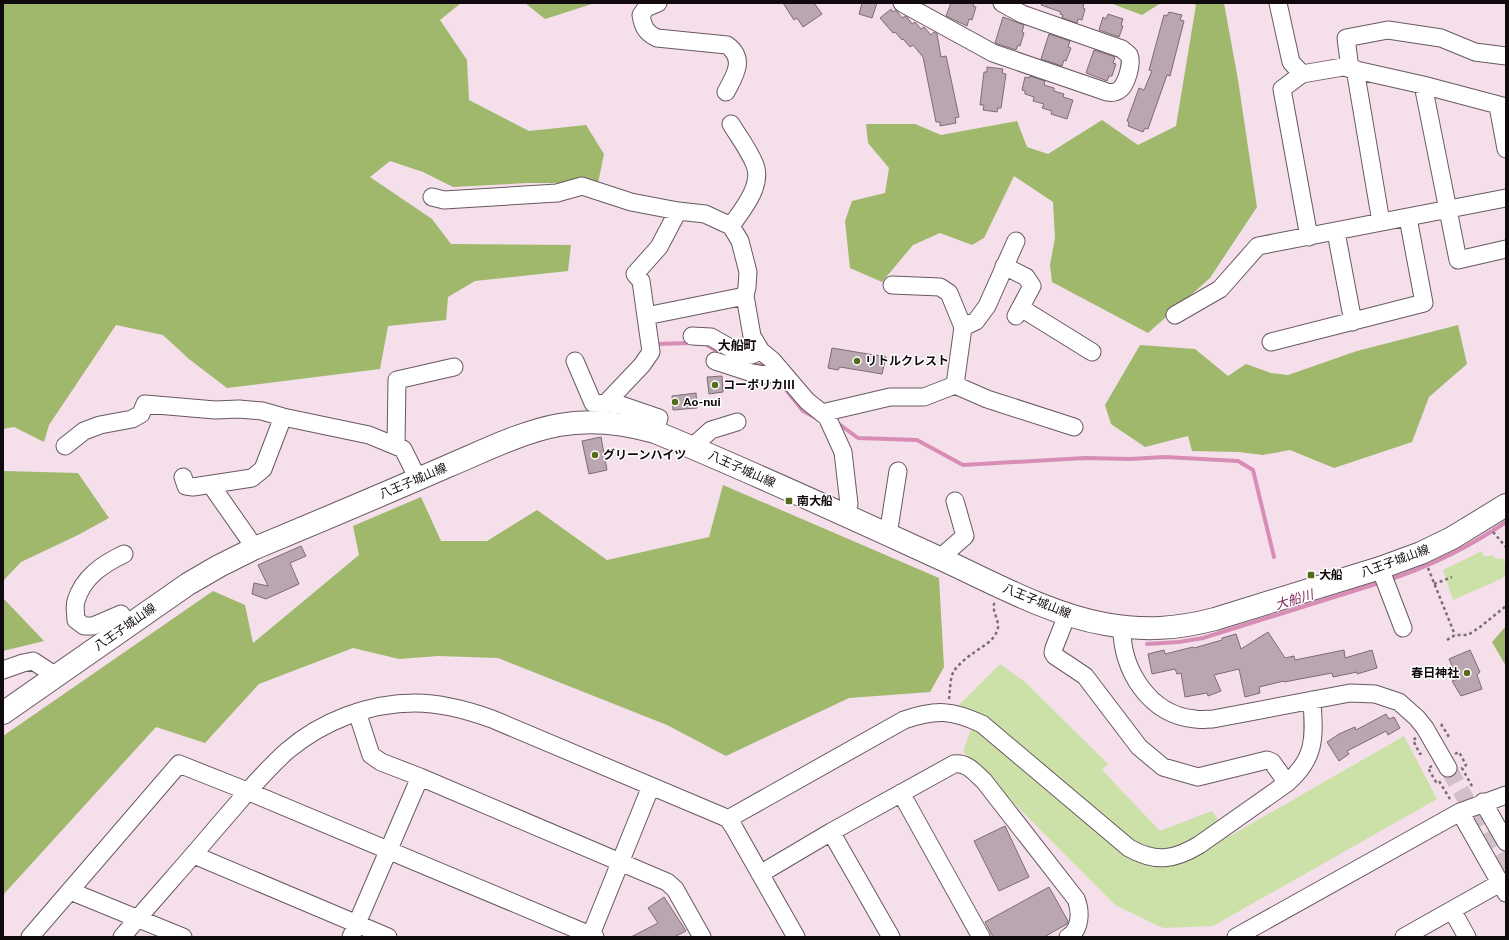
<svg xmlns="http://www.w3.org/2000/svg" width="1509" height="940" viewBox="0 0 1509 940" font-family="'Public Sans','Noto Sans JP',sans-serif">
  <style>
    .green { fill: #cce1a7 }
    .forest { fill: #9fb86c }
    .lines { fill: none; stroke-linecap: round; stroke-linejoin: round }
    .stream { stroke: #d88db7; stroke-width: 4 }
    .building { fill: #b9a6b0; stroke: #7d6c75 }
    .minor-tunnel { stroke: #d2bfc9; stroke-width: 17; stroke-dasharray: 17 8; stroke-linecap: butt }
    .minor-casing { stroke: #695861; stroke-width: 19 }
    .major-casing { stroke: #695861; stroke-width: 24 }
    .path { stroke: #7b6d74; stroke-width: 2.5; stroke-dasharray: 3 3; stroke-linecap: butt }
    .minor { stroke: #fff; stroke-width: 17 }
    .major { stroke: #fff; stroke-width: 22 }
    .poi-dot { fill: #556b1b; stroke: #fff; stroke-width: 1.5 }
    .labels { text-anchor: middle; stroke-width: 3; stroke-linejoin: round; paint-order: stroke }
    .poi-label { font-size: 12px; font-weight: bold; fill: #10090d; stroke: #fff; text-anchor: start }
    .street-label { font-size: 12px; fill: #10090d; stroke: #fff }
    .neighbourhood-label { font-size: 13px; font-weight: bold; fill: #10090d; stroke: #fff }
    .water-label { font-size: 13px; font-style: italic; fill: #812960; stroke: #fff }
  </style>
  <rect width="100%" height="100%" fill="#f4dfea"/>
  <path class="green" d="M 1482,551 L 1484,557 L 1492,555 L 1496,559 L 1503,558 L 1506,565 L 1506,574 L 1501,579 L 1453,600 L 1443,570 Z
    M 1000,664 L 1025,682 L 1108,764 L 1102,770 L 1160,831 L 1212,811 L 1230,836 L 1404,736 L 1437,799 L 1213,926 L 1163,928 L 1115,905 L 963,752 L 972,726 L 955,709 Z"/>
  <path class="forest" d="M 3,3 L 461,3 L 440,20 L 467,60 L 469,100 L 529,131 L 586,125 L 604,154 L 598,183 L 528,183 L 453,187 L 423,172 L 390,161 L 370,177 L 432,219 L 451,244 L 571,245 L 568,271 L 475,281 L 448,297 L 446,320 L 388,326 L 380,369 L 227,388 L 189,359 L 163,335 L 116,325 L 49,425 L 44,442 L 14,427 L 3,429 Z
    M 525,3 L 595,3 L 545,19 Z
    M 1110,3 L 1161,3 L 1142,15 Z
    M 1191,3 L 1224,3 L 1238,80 L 1257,207 L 1210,278 L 1148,333 L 1052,282 L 1050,265 L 1055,238 L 1053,202 L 1014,176 L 984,238 L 972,245 L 940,233 L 913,245 L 882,282 L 850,268 L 845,221 L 852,201 L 885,193 L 889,168 L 868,143 L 866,124 L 915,124 L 941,135 L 1017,121 L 1027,147 L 1048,154 L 1102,120 L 1138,145 L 1176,126 L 1196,5 Z
    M 1458,325 L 1467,364 L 1429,397 L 1412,442 L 1334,468 L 1290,450 L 1263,455 L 1239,452 L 1192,451 L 1188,436 L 1145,447 L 1111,424 L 1105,405 L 1140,345 L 1195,349 L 1228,376 L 1246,364 L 1271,373 L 1288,375 L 1357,351 Z
    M 3,471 L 78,473 L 109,518 L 78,535 L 21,562 L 3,581 Z
    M 723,485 L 939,578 L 944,667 L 930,692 L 849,698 L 726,756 L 667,725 L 498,658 L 438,656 L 399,659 L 353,648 L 259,684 L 205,743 L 156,727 L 3,895 L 3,736 L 213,591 L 245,605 L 253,643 L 359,555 L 353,526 L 421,497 L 441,541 L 487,541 L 537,510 L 607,560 L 709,537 Z
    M 3,598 L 44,641 L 3,651 Z
    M 1506,626 L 1506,666 L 1492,642 Z"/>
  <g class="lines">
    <path class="stream" d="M 704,343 L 723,355
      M 656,344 L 691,343
      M 750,365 L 766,365 L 768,368
      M 775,376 L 803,411 L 816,418
      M 835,423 L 839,424 L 858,438 L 917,440 L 963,465 L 1085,458 L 1130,459 L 1165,457 L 1238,461 L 1253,470 L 1274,557
      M 1388,580 C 1431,566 1469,547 1506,522
      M 1147,644 L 1179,642 L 1203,638 L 1382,582"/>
  </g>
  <path class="building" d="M 783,3 L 814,3 L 822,14 L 803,27 L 797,18 L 794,20 Z
    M 862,3 L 877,3 L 872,18 L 859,14 Z
    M 951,3 L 974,3 L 973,6 L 976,7 L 972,20 L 969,19 L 967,26 L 946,16 Z
    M 1042,3 L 1084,3 L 1083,8 L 1085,9 L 1082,20 L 1078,19 L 1077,23 L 1062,18 L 1063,15 L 1060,14 L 1061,12 L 1041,5 Z
    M 891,9 L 893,12 L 896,10 L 902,18 L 905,16 L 907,17 L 912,24 L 915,22 L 921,29 L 924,27 L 931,35 L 934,32 L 937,34 L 941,57 L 946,56 L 948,65 L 959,117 L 955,118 L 956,123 L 940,126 L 940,122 L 936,122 L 923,57 L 913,45 L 910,47 L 903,39 L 902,40 L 895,32 L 893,33 L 880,18 Z
    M 1169,12 L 1182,15 L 1180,20 L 1184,21 L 1170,76 L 1167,75 L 1148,129 L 1145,128 L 1143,132 L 1128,126 L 1129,122 L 1127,121 L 1139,88 L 1144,90 L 1152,71 L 1149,70 L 1164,15 L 1167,16 Z
    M 1108,14 L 1123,19 L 1121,25 L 1123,26 L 1119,37 L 1099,30 L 1103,17 L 1106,19 Z
    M 1003,17 L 1024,25 L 1022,32 L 1024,33 L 1020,46 L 1018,45 L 1016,50 L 995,43 Z
    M 1049,34 L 1070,41 L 1068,47 L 1071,48 L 1066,61 L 1064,60 L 1062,66 L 1041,59 Z
    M 1094,50 L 1115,57 L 1113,63 L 1116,64 L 1112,76 L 1109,76 L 1107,81 L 1086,73 Z
    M 987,67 L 1003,69 L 1002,73 L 1006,74 L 1001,108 L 998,108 L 997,112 L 983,110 L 984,105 L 980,105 L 984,72 L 987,72 Z
    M 1030,76 L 1045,81 L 1044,85 L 1054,88 L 1054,91 L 1064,94 L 1063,97 L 1073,100 L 1067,119 L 1051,114 L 1052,111 L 1042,108 L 1044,104 L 1033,101 L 1034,97 L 1025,94 L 1025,91 L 1022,90 L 1025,77 L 1029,78 Z
    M 832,348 L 886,357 L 882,374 L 840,367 L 838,370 L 828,368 Z
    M 722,376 L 723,392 L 709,394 L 707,377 Z
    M 696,393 L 697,408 L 673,410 L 672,396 Z
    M 601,437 L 607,470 L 589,474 L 582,441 Z
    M 301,546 L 306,556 L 290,563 L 299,584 L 266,599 L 252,594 L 254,583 L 268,586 L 258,565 Z
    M 1268,632 L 1285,658 L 1294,656 L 1295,660 L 1344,650 L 1345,658 L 1372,650 L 1377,668 L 1357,674 L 1357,672 L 1333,677 L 1332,673 L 1284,682 L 1284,681 L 1259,687 L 1260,693 L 1245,697 L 1239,669 L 1214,675 L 1221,691 L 1208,696 L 1207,693 L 1185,697 L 1181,673 L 1177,674 L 1175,669 L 1152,674 L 1148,654 L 1164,650 L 1165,654 L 1193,647 L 1194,648 L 1222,640 L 1222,638 L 1236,634 L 1241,649 Z
    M 1470,650 L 1480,672 L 1477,675 L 1482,689 L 1461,696 L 1452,681 L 1458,679 L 1449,659 Z
    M 1386,714 L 1389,719 L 1394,717 L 1400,728 L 1388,735 L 1386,731 L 1347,751 L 1349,754 L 1339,761 L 1327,742 L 1339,734 L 1355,727 L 1356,730 Z
    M 1005,826 L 1029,877 L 999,891 L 974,841 Z
    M 1049,887 L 1068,921 L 1067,924 L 1044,937 L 993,937 L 985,922 Z
    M 664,897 L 686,931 L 674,937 L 631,937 L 658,923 L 648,908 Z"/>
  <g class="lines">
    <path class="minor-tunnel" d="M 1448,768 L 1506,869"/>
    <g class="minor-casing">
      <path id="minor" d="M 658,3 L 646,8 L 641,15 C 643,27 646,33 657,38 L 727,45 C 746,59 735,75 726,92
        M 902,3 L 993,53 L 1107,92 C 1112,93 1115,93 1119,90 C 1126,86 1133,63 1129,55 C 1127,53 1124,51 1122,49 L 1022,14 L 1002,3
        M 1278,3 L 1291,62 L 1302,74
        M 1350,69 L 1346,38 L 1388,30 L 1441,38 L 1475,52 L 1506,56
        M 1355,69 L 1381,222
        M 1423,85 L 1458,260 L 1506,249
        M 1498,106 L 1506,149
        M 731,124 C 739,137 749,150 755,165 C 763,186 742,210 731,226 L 740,241 L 748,272 L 747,287 L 745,296 L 752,336 L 761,351 L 772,360 L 807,401 L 827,417 L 843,452 L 849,504 L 846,516
        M 432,197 L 444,200 L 557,193 L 582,186 L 631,202 L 678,211 L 705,214 L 731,226
        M 1336,232 L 1353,322
        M 1309,237 L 1282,89 L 1302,74 L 1343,67 L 1423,85 L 1506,107
        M 1004,266 L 1026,277 L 1032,286 L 1016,316
        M 1021,308 L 1092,352
        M 1175,315 L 1220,289 L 1258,246 L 1506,198
        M 646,316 L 745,296
        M 963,327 L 976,321 L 987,306 L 1016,241
        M 692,336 L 711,337 L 732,349 L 751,355 L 761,351
        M 1271,342 L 1424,303 L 1408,218
        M 575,361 L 593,403 L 621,405 L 659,418 L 655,432
        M 715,361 L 752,373 L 766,375 L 780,369
        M 955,385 L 987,399 L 1074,427
        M 605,404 L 642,365 L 651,352 L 641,281 L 635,274 L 659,247 L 678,211
        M 822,413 L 890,397 L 924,397 L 955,385 L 963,327 L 949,293 L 940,287 L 892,285
        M 396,445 L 397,380 L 454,367
        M 65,446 L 84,431 L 100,425 L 132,419 L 141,414 L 145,404 L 215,410 L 239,409 L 262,411 L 283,417 L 369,435 L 403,449 L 418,479
        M 692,447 L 711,430 L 737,422
        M 183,477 L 186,486 L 193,487 L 252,478 L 263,469 L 283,417
        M 211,485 L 255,548
        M 888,535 L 898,471
        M 124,554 C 103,564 83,577 76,601 C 74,607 76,615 76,620 L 84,626 L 93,626 L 121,614 L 128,625
        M 940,558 L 965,536 L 955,501
        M 1380,568 L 1403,628
        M 1067,615 L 1054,648 L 1053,653 L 1055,656 L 1085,676 L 1139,747 L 1163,767 L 1198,777 L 1267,760 L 1272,762 L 1287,783
        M 1122,627 C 1121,669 1149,715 1195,719 C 1200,720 1207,719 1213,719 L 1350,693 L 1375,694 L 1399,702 L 1417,718 L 1425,728 L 1448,768
        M 3,670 L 23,663 L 33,661 L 56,676
        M 357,712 L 371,755 L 381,762 L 420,777 L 667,882 L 675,889 L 702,937
        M 901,793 L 981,937
        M 1483,802 L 1506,842
        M 1460,812 L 1506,893
        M 728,819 L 904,720 C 936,709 952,710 982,724 L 1129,848 C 1156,863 1174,860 1199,845 L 1287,783 C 1317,757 1314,736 1312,700
        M 831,832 L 891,937
        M 194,855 L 388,937
        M 760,874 L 831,832 L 954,764 C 967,762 975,773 984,781 L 1076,899 C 1081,911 1081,930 1068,937
        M 70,891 L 183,937
        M 1452,910 L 1467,937
        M 30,937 L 179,764 L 247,791 L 595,937
        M 122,937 C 153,900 186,864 217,827 C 240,801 261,774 287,751 C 322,721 369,703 415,703 C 442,703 467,710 492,719 L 722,816 L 728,819 L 733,826 L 796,937
        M 351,937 L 420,777
        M 590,937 L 651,786
        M 1236,937 L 1460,812 L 1506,795
        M 1404,937 L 1500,883"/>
    </g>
    <g class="major-casing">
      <path id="major" d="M 3,713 L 188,584 L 219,566 L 255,548 C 320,521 384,494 448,466 C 484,451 521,432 559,425 C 592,419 623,423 655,432 C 750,471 843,514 937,557 C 990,581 1048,614 1105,624 C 1144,631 1177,629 1215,619 L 1380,568 L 1421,553 L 1452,538 L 1506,505"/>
    </g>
    <path class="path" d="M 1493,532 L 1506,547
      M 1428,568 L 1455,635
      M 1434,584 L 1452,577
      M 1447,640 L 1455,635 L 1468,635 L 1480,627 L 1506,606
      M 949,699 C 950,693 950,676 954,671 C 957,666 967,657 972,654 C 981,647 993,642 997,631 C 1001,622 992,613 994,604 L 996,604
      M 1441,724 L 1449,737 L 1447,738
      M 1416,738 L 1413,740 L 1420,754 L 1423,752
      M 1455,754 L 1459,752 L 1466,765 L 1462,768 L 1473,788
      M 1432,766 L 1428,768 L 1436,782 L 1439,781 L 1450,799"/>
    <use href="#minor" class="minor"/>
    <use href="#major" class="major"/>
  </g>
  <g class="poi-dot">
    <circle cx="857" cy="361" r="4"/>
    <circle cx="715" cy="385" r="4"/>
    <circle cx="675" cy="402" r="4"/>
    <circle cx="595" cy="455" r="4"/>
    <rect x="785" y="497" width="8" height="8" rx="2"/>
    <rect x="1307" y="571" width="8" height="8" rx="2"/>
    <circle cx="1467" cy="673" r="4"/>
  </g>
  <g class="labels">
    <g class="poi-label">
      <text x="865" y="365">リトルクレスト</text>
      <text x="723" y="389">コーポリカⅢ</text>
      <text x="683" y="406">Ao-nui</text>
      <text x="603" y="459">グリーンハイツ</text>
      <text x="797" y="505">南大船</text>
      <text x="1319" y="579">大船</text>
      <text x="1459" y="677" text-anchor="end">春日神社</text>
    </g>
    <g class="street-label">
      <text transform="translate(742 469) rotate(24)" y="4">八王子城山線</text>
      <text transform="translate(413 481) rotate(-23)" y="4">八王子城山線</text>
      <text transform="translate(1395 561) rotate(-20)" y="4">八王子城山線</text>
      <text transform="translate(1037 601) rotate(22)" y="4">八王子城山線</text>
      <text transform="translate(125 627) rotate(-35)" y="4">八王子城山線</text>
    </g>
    <g class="neighbourhood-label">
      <text x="737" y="350">大船町</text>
    </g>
    <g class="water-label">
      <text transform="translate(1294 599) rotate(-17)" y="5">大船川</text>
    </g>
  </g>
  <rect width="1509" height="940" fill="none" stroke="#10090d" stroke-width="8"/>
</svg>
